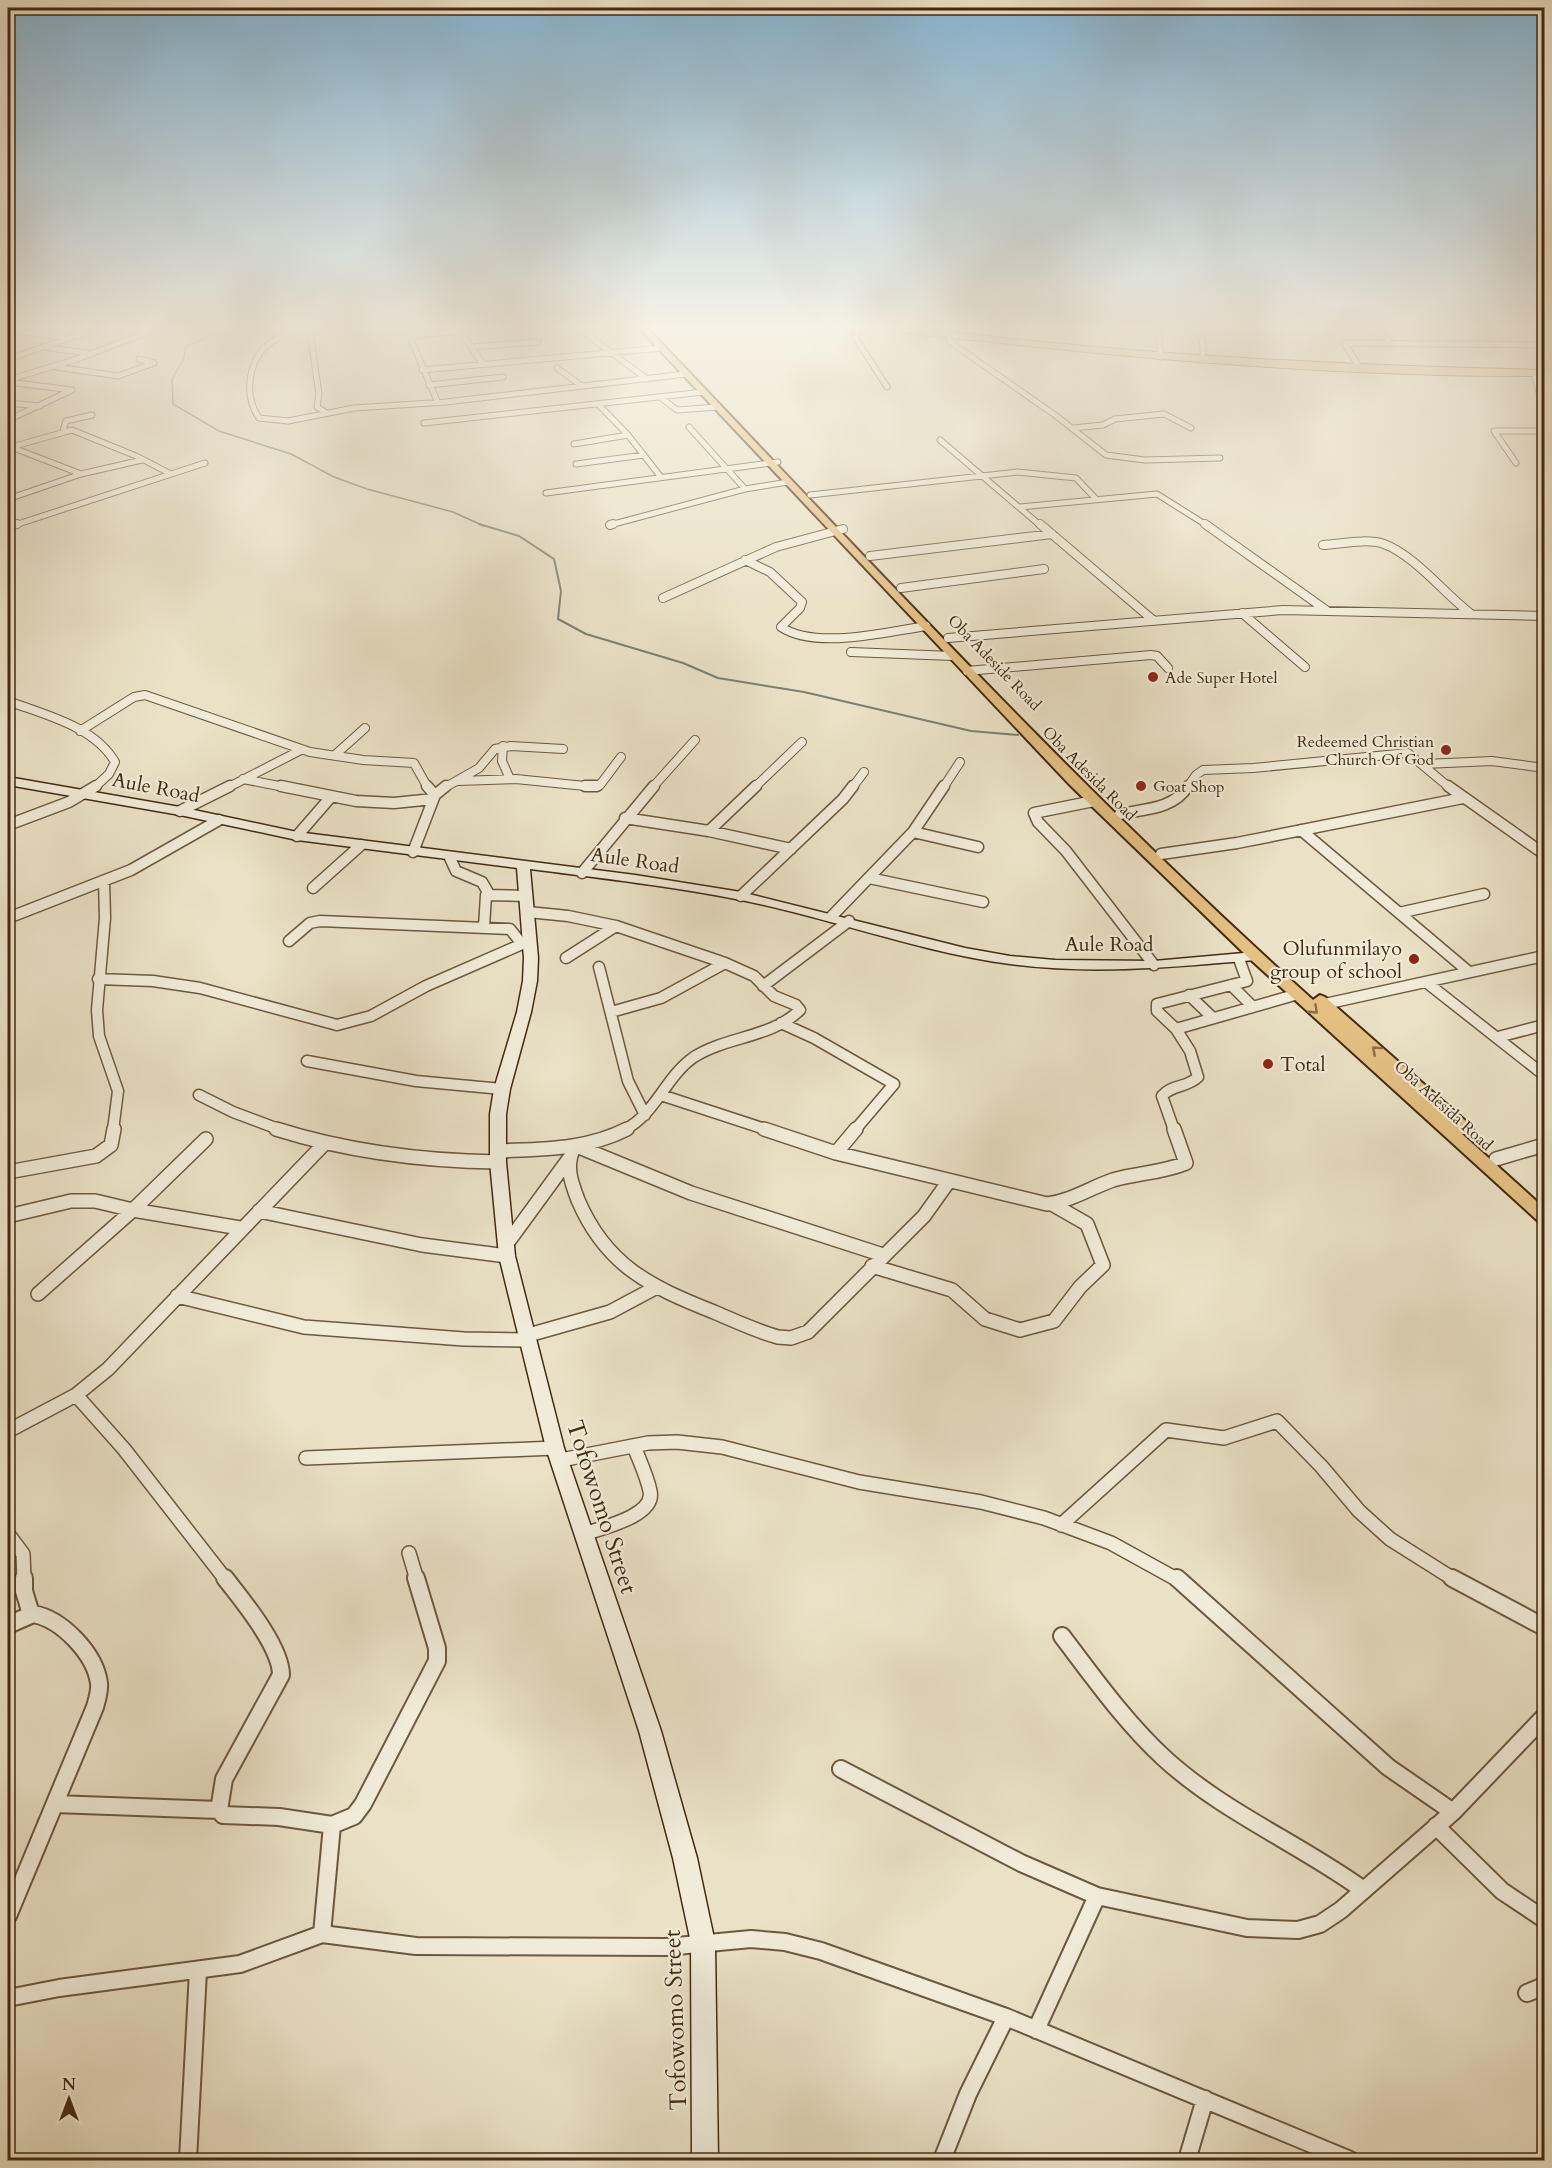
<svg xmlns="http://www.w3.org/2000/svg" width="1552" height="2168" viewBox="0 0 1552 2168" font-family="Cardo,serif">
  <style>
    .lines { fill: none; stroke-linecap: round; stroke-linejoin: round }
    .stream-far1 { stroke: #778276; stroke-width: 1.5 }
    .stream { stroke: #778276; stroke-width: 2 }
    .street-far4-casing { stroke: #6e583e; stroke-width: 7 }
    .street-far3-casing { stroke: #6e583e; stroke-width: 10 }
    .street-far2-casing { stroke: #6e583e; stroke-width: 13 }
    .street-far1-casing { stroke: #6e583e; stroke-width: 16 }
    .street-casing { stroke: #6e583e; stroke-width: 20 }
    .secondary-casing { stroke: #452a10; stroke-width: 3 }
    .primary-casing { stroke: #452a10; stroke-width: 4 }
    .highway-casing { stroke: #452a10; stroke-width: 2 }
    .street-far4 { stroke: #f1ecda; stroke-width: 5 }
    .street-far3 { stroke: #f1ecda; stroke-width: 8 }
    .street-far2 { stroke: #f1ecda; stroke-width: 10 }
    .street-far1 { stroke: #f1ecda; stroke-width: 13 }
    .street { stroke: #f1ecda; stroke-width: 16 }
    .secondary { fill: #f1ecda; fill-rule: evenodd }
    .primary { fill: #e5c083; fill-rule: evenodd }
    .highway { fill: #e5c083; fill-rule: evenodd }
    .oneway { stroke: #8d6e44 }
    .poi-dot { fill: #8f2418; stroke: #f1ecda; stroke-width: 2 }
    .labels { text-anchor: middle; stroke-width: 4.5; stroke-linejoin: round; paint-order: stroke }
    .far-street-label { font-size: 16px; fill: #452a10; stroke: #f1ecda }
    .far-poi-label { font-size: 16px; fill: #452a10; stroke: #f1ecda; text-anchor: start }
    .street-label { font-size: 20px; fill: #452a10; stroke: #f1ecda }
    .poi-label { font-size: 20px; fill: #452a10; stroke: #f1ecda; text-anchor: end }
    .near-street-label { font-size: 24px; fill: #452a10; stroke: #f1ecda }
  </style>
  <rect width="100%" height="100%" fill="#eae1c6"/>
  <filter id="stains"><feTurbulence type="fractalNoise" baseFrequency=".00333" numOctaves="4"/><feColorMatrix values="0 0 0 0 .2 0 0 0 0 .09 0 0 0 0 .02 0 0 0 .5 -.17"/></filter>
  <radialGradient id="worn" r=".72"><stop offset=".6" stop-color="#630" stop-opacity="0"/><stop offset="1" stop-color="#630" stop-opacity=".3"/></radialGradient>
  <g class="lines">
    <path class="stream-far1" d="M 213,325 L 216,330 L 206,338 L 186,346 L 184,358 L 172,379 L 173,404 L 219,431 L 291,454 L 334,477 L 367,489 L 453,512 L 484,526"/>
    <path class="stream" d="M 479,524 L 519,536 L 554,559 L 561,591 L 558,619 L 586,634 L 683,663 L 718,678 L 804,692 L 971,731 L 1018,735"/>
    <g class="street-far4-casing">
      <path id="street-far4" d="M 309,325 L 319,394 L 317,407 L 325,412
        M 405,325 L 437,401
        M 574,325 L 647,379
        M 858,325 L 855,337 L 887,387
        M 1157,325 L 1161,357
        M 1197,325 L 1203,344 L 1203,360
        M 1363,325 L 1388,339 L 1387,343
        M 309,329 C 297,332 284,334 273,341 C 248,357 243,395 259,418 L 288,421 L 354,408 L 446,402 L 686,374
        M 8,330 L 67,338
        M 460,331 L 483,364
        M 409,336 L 519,325
        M 949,336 L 950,342 L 1055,415 L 1106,455 L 1145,460 L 1220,458
        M 471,347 L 538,342
        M 49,348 L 87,353
        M 8,359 L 108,325
        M 56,367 L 118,376 L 154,363 L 139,359
        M 557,368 L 582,386
        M 1360,368 L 1344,343 L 1544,345
        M 422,370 L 662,348
        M 1535,377 L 1539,392 L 1544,398
        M 8,380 L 77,359 L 167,325
        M 8,382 L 72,390
        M 429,385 L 503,377
        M 660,397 L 677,410 L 718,407
        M 8,403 L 40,406
        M 598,404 L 628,435 L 660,476
        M 8,420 L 72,390
        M 424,423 L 703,392
        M 689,427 L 745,489
        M 1073,428 L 1103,425 L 1115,419 L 1164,414 L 1191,428
        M 63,431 L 66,421 L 92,415
        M 940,440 L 1041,526
        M 574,444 L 628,435
        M 11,447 L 81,474
        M 8,448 L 72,430 L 136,456 L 171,474
        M 1516,463 L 1494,431 L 1544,431
        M 576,464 L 644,455
        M 546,493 L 778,462
        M 810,495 L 1018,472 L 1076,478 L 1096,499
        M 8,499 L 81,474 L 142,460
        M 1020,507 L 1157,494 L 1208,526
        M 610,525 L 745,489 L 788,482
        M 12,526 L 205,463"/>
    </g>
    <g class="street-far3-casing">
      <path id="street-far3" d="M 1040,524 L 1153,620
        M 1205,524 L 1326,610
        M 610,525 L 613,524
        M 8,527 L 17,524
        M 1323,545 C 1341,544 1366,538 1384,544 C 1414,555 1445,594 1471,614
        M 870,556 L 1052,534
        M 745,560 L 770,572 L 802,602 L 800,608 L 781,627 C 816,650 886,632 926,626
        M 901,588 L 1044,569
        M 663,598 L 776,547 L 843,529
        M 1242,613 L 1305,667
        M 948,638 L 1283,610 L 1544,616
        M 851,652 L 953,656
        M 967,671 L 1151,655 L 1157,656 L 1168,668
        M 8,701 C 45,715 94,726 115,762 L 109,774 L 94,788
        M 80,731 L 134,697 L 145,695 L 310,752 L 363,760 L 414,763 L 428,788
        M 503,746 L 502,761 L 510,779
        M 335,755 L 365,728
        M 1424,764 L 1492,761 L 1544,768
        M 243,779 L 289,788
        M 458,781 L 516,779 L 595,787 L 600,785 L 621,757
        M 227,788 L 299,751
        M 444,788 L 479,768 L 495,749 L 511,746 L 563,749
        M 652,788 L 695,740
        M 754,788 L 802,742
        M 852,788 L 864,772
        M 943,788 L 960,762
        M 1187,788 L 1196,775 L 1203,770 L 1253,768 L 1408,753 L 1450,788"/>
    </g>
    <g class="street-far2-casing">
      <path id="street-far2" d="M 281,786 L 356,801 L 394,803 L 433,799
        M 427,786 L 435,795
        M 585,786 L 597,786
        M 1448,786 L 1544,854
        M 1094,801 L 1034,813 L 1038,822 L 1066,851 L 1154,965
        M 180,811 L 230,786
        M 1120,814 C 1145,809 1174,809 1188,786
        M 625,818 L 709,831 L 791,849
        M 8,825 L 69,802 L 96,786
        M 1301,830 L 1469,972
        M 709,831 L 756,786
        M 913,832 L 978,847
        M 297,836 L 330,798
        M 413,852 L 435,795 L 446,786
        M 1161,854 L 1237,843 L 1463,798
        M 450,858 L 456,871 L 482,882 L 489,894
        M 582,873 L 654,786
        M 869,878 L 983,902
        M 104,881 L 105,918 L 97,1010 L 99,1036 L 118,1091 L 113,1130
        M 313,888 L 361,845
        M 741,896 L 843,799 L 853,786
        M 528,912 L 568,916 L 616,926 L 725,963 L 754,976 L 774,996 L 796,1005 L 800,1010 C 771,1038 727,1036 694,1057 C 665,1077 656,1114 624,1130
        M 1399,913 L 1484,894
        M 831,917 L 913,832 L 944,786
        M 8,918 L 131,870 L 219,820
        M 484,927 L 486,895 L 526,896
        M 289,941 L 310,923 L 320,921 L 510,929 L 522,944
        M 566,958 L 616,926
        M 599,967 L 628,1081 L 645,1115
        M 98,979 L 153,981 L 200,988 L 337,1025 L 371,1016 L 426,986 L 529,941
        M 1426,982 L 1544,1075
        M 1231,985 L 1253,1007
        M 763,986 L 849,921
        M 1189,995 L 1213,1018
        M 1325,1004 L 1544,956
        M 611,1012 L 661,998 L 725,963
        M 781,1023 L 814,1038 L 894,1084 L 855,1130
        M 1176,1029 L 1157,1011 L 1157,1004 L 1247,981 L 1239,959
        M 1498,1037 L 1544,1025
        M 307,1061 L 416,1081 L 502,1089
        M 199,1095 L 233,1112 L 281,1130
        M 661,1095 L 768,1130
        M 1174,1130 L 1162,1096 C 1172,1084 1187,1088 1198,1077 L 1190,1051 L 1176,1029 L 1298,994"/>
    </g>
    <g class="street-far1-casing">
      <path id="street-far1" d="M 276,1129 C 349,1152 422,1161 498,1162
        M 764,1129 L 836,1153 L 1047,1204 C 1071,1201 1090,1188 1113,1180 C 1137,1173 1162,1173 1186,1163 L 1174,1129
        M 579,1147 L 691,1193 L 883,1255
        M 574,1148 C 565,1165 571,1182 578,1200 C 606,1266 651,1287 714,1312 C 735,1321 756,1331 778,1337 L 791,1338 L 808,1332 L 924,1216 L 949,1181
        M 498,1151 C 542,1149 586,1150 627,1129
        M 836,1153 L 856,1129
        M 1496,1159 L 1544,1145
        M 8,1172 L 96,1156 L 111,1145 L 114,1129
        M 259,1211 L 422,1245 L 507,1256
        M 8,1216 L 71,1201 L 95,1201 L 133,1210 L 206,1139
        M 506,1245 L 568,1160
        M 872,1266 L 952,1290 L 985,1319 L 1020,1330 L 1054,1321 L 1080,1287 L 1103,1265 L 1087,1224 L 1052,1204
        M 38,1294 L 133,1210 L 240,1228
        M 177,1296 L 304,1327 L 464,1339 L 527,1340
        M 525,1336 L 610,1312 L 655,1288
        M 76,1395 L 124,1449 L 226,1580
        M 8,1431 L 76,1395 L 108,1369 L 325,1143
        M 306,1458 L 555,1448
        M 561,1460 L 648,1443 L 677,1442 L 722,1447 L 859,1482 L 981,1502 L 1044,1518 L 1111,1543 L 1178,1580
        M 1061,1525 L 1166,1430 L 1224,1438 L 1277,1421 L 1321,1466 L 1359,1511 L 1390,1539 L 1455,1580
        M 8,1534 L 23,1554 L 24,1580
        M 584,1534 C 601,1528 656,1516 650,1491 C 647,1476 639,1460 634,1446
        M 409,1553 L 417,1580"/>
    </g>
    <g class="street-casing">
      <path id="street" d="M 24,1578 L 24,1591 L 31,1614
        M 225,1578 C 243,1601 281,1647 281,1675 L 224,1779 L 219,1810 L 223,1815 L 279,1817 L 332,1825 L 322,1934
        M 1177,1578 L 1388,1767 L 1453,1812
        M 1452,1578 L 1544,1627
        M 8,1625 L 33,1614 C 62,1619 95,1654 99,1683 C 100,1691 97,1700 95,1707 L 8,1916
        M 1062,1636 C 1094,1678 1125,1722 1164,1758 C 1223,1812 1298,1843 1362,1889
        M 841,1769 L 1021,1863 L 1097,1896 L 1247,1928 L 1298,1930 L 1320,1924 L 1341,1910 L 1453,1812 L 1544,1717
        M 55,1804 L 219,1810
        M 332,1825 L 354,1816 L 363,1804 L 437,1661 L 437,1648 L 416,1578
        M 1436,1826 L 1502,1891 L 1544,1919
        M 1527,1993 L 1544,1986
        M 8,1998 L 59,1988 L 240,1964 L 322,1934 L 416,1946 L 666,1947 L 751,1939 L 785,1942 L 821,1951 L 1006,2017 L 1350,2160
        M 1036,2030 L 1097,1896
        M 188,2160 L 198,1971
        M 942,2160 L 968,2094 L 1006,2017
        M 1187,2160 L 1205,2099"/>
    </g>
    <g class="secondary-casing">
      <path id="secondary" d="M 8,777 L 180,807 L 297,832 L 635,875 L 741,892 L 965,948 L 1010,956 L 1055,960 L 1154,961 L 1255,952 L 1262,956 L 1255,960 C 1174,967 1092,975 1010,964 C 919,952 831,918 741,900 C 671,886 600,878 530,869 L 538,958 L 537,981 L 531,1012 L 510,1089 L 506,1114 L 506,1162 L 515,1256 L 564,1448 L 661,1731 L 697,1858 L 715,1943 L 718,2160 L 692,2160 L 691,1943 L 673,1858 L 639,1731 L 546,1448 L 499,1256 L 490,1162 L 490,1114 L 494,1089 L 517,1012 L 523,981 L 524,958 L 517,868 L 297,840 L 180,815 L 8,785 Z"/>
    </g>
    <g class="primary-casing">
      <path id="primary" d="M 636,325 L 644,325 C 863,554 1077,788 1313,1000 L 1320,995 L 1325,997 L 1470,1125 L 1473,1129 L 1470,1133 L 1462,1134 L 1544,1208 L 1544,1223 L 1538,1221 L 1250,959 L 1069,784 Z"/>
    </g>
    <g class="highway-casing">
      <path id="highway" d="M 871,325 L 897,325 C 1112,354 1327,365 1544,370 L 1544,376 C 1357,377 1168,362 982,341 C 963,339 883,333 871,325 Z"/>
    </g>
    <use href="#street-far4" class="street-far4"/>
    <use href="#street-far3" class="street-far3"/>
    <use href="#street-far2" class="street-far2"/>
    <use href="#street-far1" class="street-far1"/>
    <use href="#street" class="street"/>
    <use href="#secondary" class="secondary"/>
    <use href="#primary" class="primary"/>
    <use href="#highway" class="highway"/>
  </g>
  <defs><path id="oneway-chevron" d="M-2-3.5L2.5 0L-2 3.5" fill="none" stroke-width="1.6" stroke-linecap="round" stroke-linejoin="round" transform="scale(1.5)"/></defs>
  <g class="oneway">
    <use href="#oneway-chevron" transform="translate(1314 1010) rotate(43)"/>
    <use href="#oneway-chevron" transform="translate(1376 1050) rotate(-138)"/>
  </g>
  <linearGradient id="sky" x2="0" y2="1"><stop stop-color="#88b7d6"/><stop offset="0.52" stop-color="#f6f2e5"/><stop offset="1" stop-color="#f6f2e5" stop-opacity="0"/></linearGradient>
  <rect width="1552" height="629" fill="url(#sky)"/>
  <g class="poi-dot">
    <circle cx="1153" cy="677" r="6"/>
    <circle cx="1446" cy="750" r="6"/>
    <circle cx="1141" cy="786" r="6"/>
    <circle cx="1414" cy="959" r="6"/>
    <circle cx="1268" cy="1064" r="6"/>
  </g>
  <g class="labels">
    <g class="far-street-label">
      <text transform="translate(995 662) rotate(46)" y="6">Oba Adeside Road</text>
      <text transform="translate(1090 773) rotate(45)" y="6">Oba Adesida Road</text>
      <text transform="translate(1444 1105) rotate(42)" y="6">Oba Adesida Road</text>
    </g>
    <g class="far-poi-label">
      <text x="1165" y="683">Ade Super Hotel</text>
      <text x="1434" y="747" text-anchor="end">Redeemed Christian<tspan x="1434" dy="18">Church Of God</tspan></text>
      <text x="1153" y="792">Goat Shop</text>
    </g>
    <g class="street-label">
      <text transform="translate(156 787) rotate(11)" y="7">Aule Road</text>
      <text transform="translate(635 860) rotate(8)" y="7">Aule Road</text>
      <text x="1109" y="951">Aule Road</text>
    </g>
    <g class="poi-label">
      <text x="1402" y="955">Olufunmilayo<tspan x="1402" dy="23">group of school</tspan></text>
      <text x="1280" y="1071" text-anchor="start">Total</text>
    </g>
    <g class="near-street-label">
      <text transform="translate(602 1507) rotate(72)" y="8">Tofowomo Street</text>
      <text transform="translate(675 2020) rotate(-92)" y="8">Tofowomo Street</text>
    </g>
  </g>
  <rect width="1552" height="2168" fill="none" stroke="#eae1c6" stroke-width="30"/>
  <rect x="9" y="9" width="1534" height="2150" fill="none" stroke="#452a10" stroke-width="3"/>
  <rect x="15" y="15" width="1522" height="2138" fill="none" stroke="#452a10" stroke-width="1.5"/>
  <g transform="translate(69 2099)" stroke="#f1ecda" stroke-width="4.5" paint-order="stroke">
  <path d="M0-4.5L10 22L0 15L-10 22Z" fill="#452a10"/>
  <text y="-9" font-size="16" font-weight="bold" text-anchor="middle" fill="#452a10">N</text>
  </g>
  <rect width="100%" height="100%" filter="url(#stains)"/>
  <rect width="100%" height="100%" fill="url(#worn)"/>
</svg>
